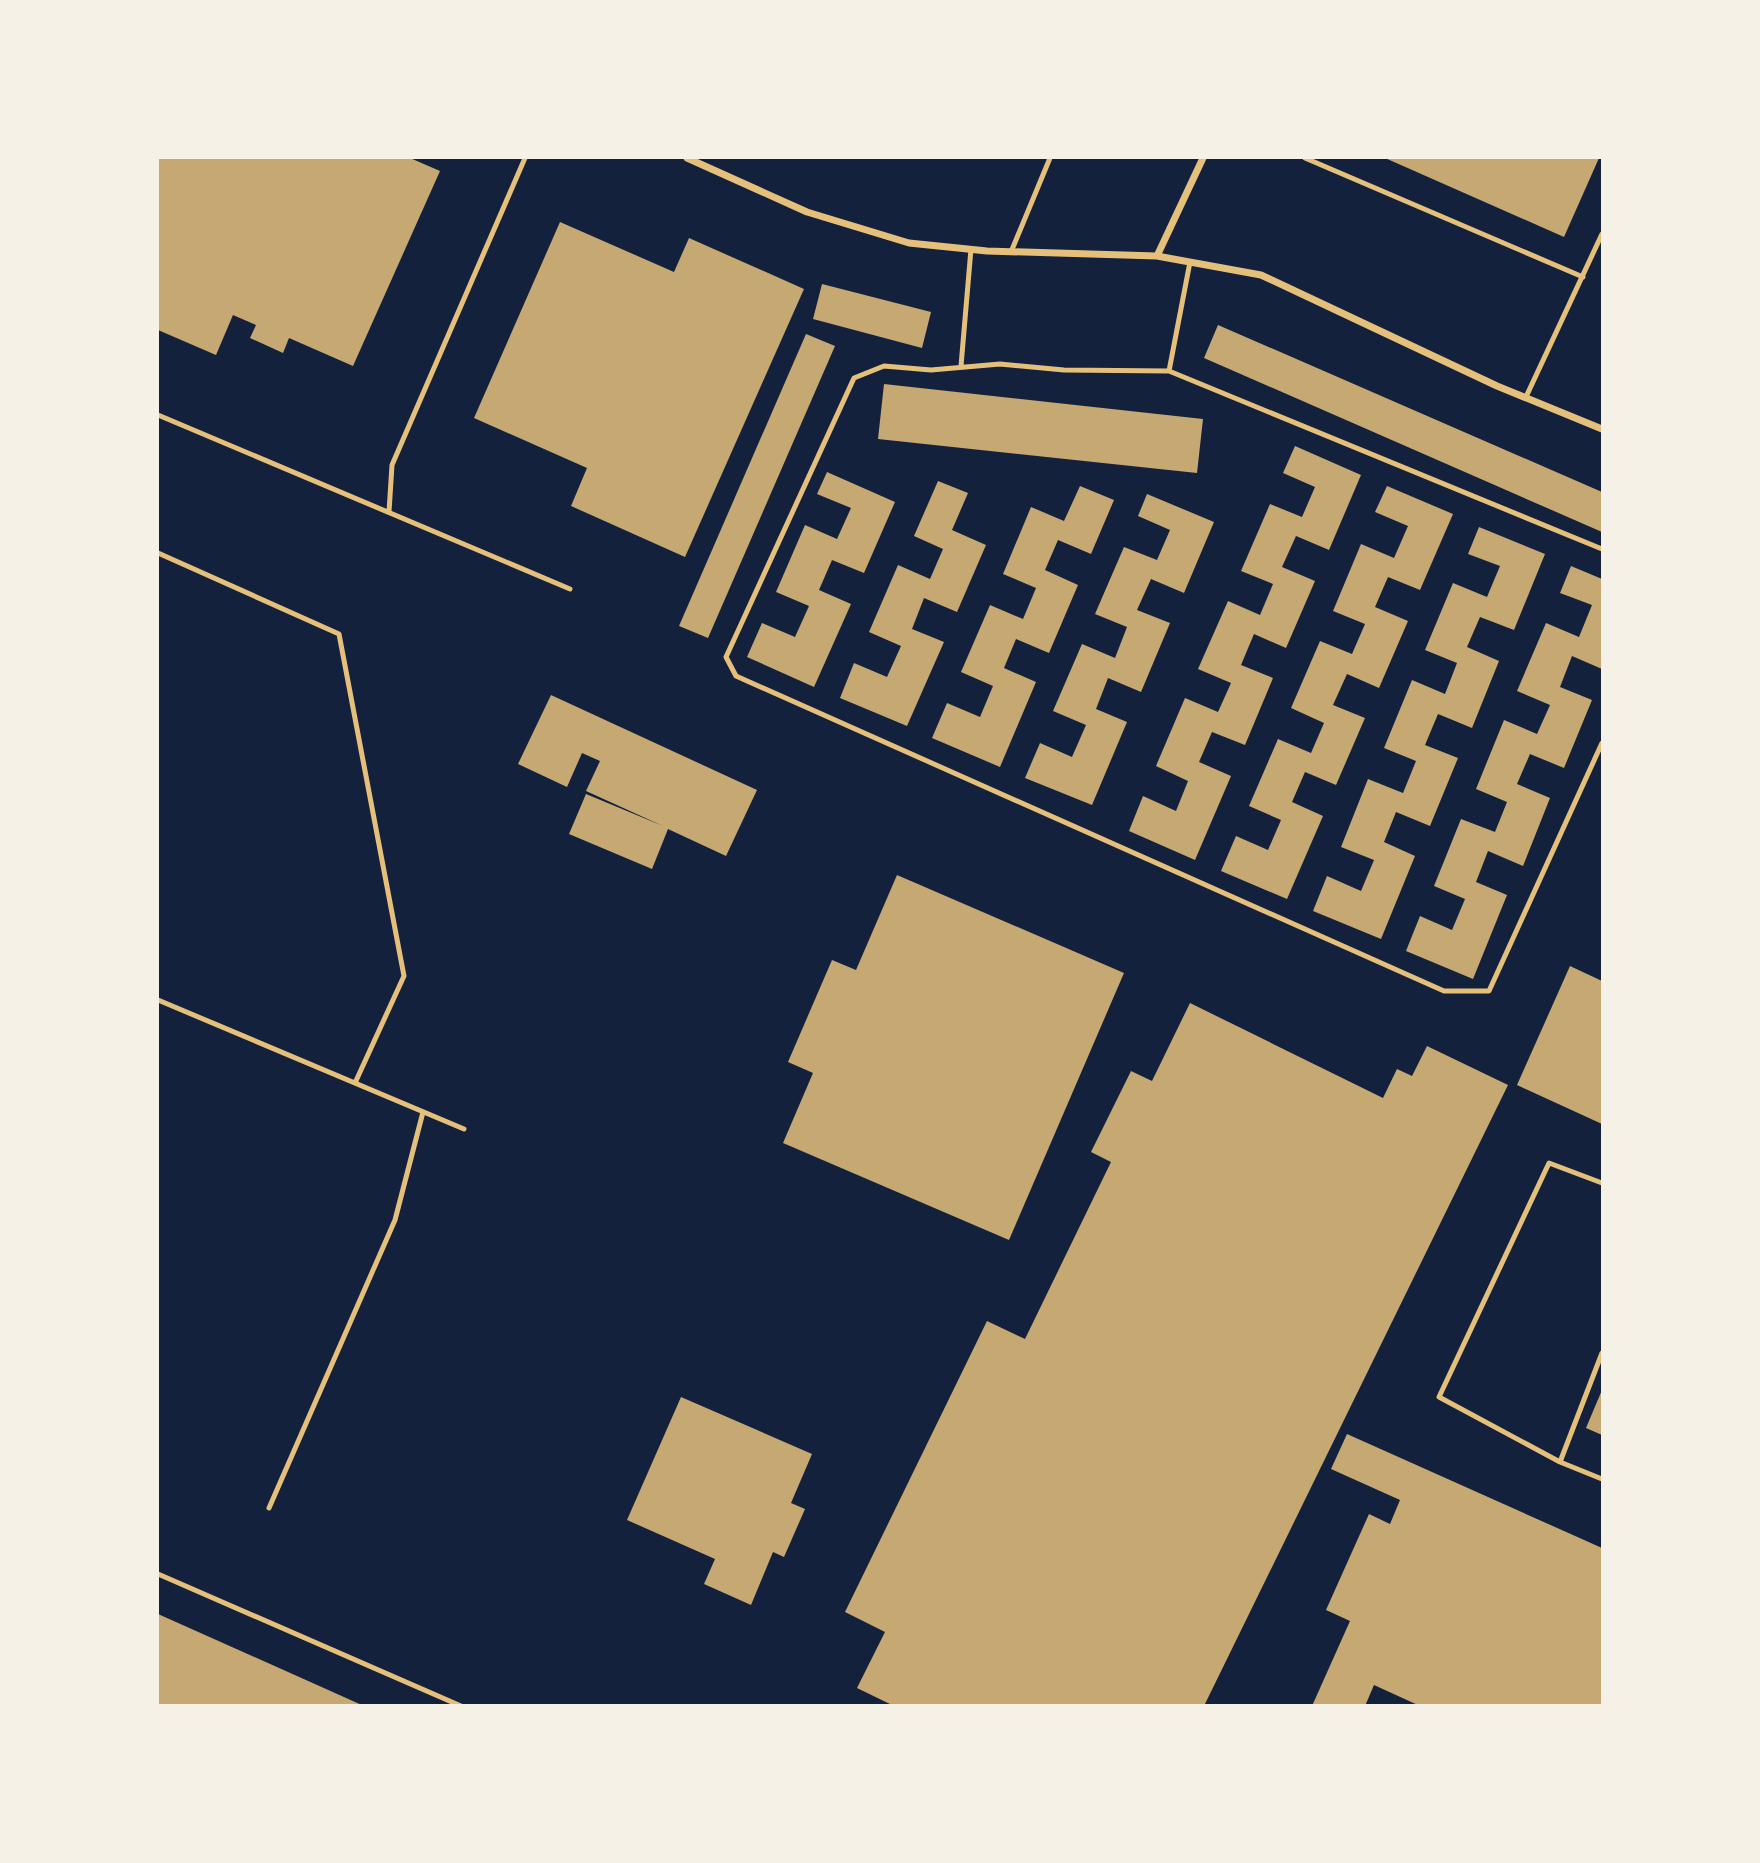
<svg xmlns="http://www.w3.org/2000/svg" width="1760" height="1863" viewBox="0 0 1760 1863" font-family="Figtree,sans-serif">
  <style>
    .building { fill: #c6a872 }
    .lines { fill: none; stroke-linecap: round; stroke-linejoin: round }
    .service { stroke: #e5c07b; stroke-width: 5 }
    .minor { stroke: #e5c07b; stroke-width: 7 }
  </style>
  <rect width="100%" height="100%" fill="#14213d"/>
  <path class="building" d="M 158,158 L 410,158 L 440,171 L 353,366 L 289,338 L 283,353 L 250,338 L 256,325 L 233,315 L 216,355 L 158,330 Z
    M 1385,158 L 1599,158 L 1564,237 Z
    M 560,222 L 674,272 L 689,238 L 804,289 L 685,557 L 571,506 L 587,468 L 474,418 Z
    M 822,284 L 931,312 L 922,348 L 813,319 Z
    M 1218,325 L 1602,492 L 1602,532 L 1204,358 Z
    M 806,334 L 835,346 L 708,638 L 679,626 Z
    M 884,384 L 1203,419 L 1197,473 L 878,439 Z
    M 1295,446 L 1361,475 L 1329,550 L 1296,536 L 1282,567 L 1315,581 L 1286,648 L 1254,634 L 1241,665 L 1273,678 L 1245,745 L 1212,732 L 1199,762 L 1231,776 L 1195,860 L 1129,831 L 1143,796 L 1176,811 L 1188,781 L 1156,766 L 1185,698 L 1218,712 L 1231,683 L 1198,669 L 1228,601 L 1260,615 L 1273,584 L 1241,571 L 1270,504 L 1302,517 L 1315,487 L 1283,473 Z
    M 827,472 L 895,502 L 864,573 L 832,560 L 819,590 L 851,604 L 814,687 L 747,657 L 762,623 L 795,637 L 809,606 L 776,592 L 805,525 L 837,539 L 851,508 L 817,494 Z
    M 938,481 L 968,493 L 952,530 L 986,545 L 957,612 L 924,598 L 912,629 L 944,642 L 907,726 L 840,698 L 854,663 L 887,677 L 901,646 L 869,632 L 898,565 L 930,579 L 943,549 L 914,536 Z
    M 1080,486 L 1114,500 L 1091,554 L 1058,540 L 1045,570 L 1078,585 L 1049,653 L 1016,639 L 1004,668 L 1036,682 L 1000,767 L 932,738 L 947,703 L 980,717 L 993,686 L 961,672 L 990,605 L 1023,619 L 1036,588 L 1003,574 L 1031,507 L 1064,521 Z
    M 1387,486 L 1453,514 L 1420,590 L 1388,577 L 1375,607 L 1408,621 L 1379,688 L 1347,674 L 1333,705 L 1365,718 L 1336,785 L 1305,772 L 1292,802 L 1323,816 L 1287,899 L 1221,871 L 1236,836 L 1268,850 L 1281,820 L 1249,806 L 1278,739 L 1311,753 L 1324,723 L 1291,708 L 1320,641 L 1352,654 L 1365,624 L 1333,611 L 1361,544 L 1394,558 L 1408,526 L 1375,512 Z
    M 1147,494 L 1214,522 L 1184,593 L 1151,579 L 1137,610 L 1170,623 L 1141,692 L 1108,678 L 1096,709 L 1127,722 L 1092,805 L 1025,778 L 1040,743 L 1072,757 L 1086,725 L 1053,711 L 1082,644 L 1115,658 L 1127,627 L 1095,614 L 1124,547 L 1157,560 L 1170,530 L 1138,516 Z
    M 1479,527 L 1545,554 L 1514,630 L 1480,617 L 1467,647 L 1499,661 L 1472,728 L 1438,714 L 1425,745 L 1458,758 L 1430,826 L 1396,812 L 1384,842 L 1415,856 L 1381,939 L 1313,911 L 1327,876 L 1361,891 L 1374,860 L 1341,847 L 1368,779 L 1403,793 L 1416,761 L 1384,748 L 1412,680 L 1445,694 L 1457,663 L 1425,650 L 1453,583 L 1487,597 L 1500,566 L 1468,554 Z
    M 1571,566 L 1602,579 L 1602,669 L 1572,656 L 1560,687 L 1592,700 L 1564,768 L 1530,754 L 1517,784 L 1550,798 L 1523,866 L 1488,851 L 1476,882 L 1507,895 L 1473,979 L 1406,951 L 1420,916 L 1452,930 L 1465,899 L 1434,886 L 1461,819 L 1495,832 L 1507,802 L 1476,789 L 1504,720 L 1537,734 L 1550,705 L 1517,691 L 1546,623 L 1579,637 L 1592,605 L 1560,593 Z
    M 551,695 L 757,790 L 726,856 L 668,829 L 652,869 L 569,834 L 586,794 L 663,826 L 586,791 L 600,761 L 582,753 L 567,787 L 518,764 Z
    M 897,875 L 1124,973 L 1009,1240 L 783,1143 L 813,1073 L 788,1062 L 832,960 L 856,970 Z
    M 1570,966 L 1602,981 L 1602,1124 L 1517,1085 Z
    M 1190,1003 L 1383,1098 L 1397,1069 L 1412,1076 L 1427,1046 L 1508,1085 L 1204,1706 L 894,1706 L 857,1688 L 885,1632 L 845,1612 L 987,1321 L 1025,1339 L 1111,1162 L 1091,1152 L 1131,1071 L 1152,1081 Z
    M 1602,1390 L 1602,1435 L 1586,1428 Z
    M 681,1397 L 812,1454 L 791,1503 L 805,1509 L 784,1557 L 773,1552 L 751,1605 L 704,1584 L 715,1559 L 627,1520 Z
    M 1347,1434 L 1602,1548 L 1602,1706 L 1420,1706 L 1374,1685 L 1365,1706 L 1312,1706 L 1350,1621 L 1326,1610 L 1369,1514 L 1390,1524 L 1400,1500 L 1331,1469 Z
    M 158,1614 L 364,1706 L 158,1706 Z"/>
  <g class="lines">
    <path class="service" d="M 1305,158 L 1583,277
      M 1011,252 L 1050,158
      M 961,366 L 971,249
      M 1169,371 L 1190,262
      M 1526,397 L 1602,234
      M 158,415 L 570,589
      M 389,512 L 392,465 L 525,158
      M 1602,549 L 1169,371 L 1064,370 L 1000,364 L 931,370 L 884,366 L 854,378 L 726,657 L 736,676 L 1444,991 L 1489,991 L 1602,743
      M 158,553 L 339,634 L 404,976 L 355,1083
      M 158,1000 L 464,1129
      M 1602,1183 L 1549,1163 L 1439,1397 L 1560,1462 L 1602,1479
      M 1560,1462 L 1602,1353
      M 269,1508 L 395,1220 L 423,1112
      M 158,1574 L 461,1706"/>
    <path class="minor" d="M 687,158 L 807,212 L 909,243 L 987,251 L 1157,256 L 1261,275 L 1497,386 L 1602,429
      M 1157,256 L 1203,158"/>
  </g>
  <rect width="1760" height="1863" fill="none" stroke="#f6f1e7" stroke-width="318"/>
</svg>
